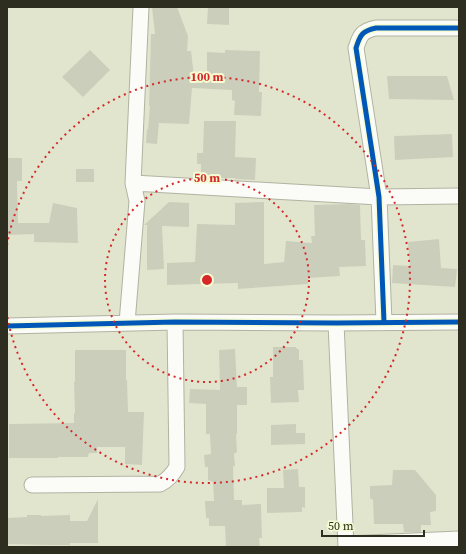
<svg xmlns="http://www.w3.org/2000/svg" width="466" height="554" viewBox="0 0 466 554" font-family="'Source Serif 4',serif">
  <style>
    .building { fill: #cccebc }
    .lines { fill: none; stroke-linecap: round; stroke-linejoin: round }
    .minor-casing { stroke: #b0b3a1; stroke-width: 17 }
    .minor { stroke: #fbfbf8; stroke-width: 15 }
    .cycleway-casing { stroke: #f5fbd2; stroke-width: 8 }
    .cycleway { stroke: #0057b8; stroke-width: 5 }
    .ring { fill: none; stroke: #d62828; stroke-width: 2; stroke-dasharray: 2 4 }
    .centre { fill: #d62828; stroke: #f5fbd2; stroke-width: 2 }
    .ring-label { font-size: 12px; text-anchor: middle; font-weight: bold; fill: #d62828; stroke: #f5fbd2; stroke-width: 4; stroke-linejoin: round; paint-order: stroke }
  </style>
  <rect width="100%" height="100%" fill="#e2e5ce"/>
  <path class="building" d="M 152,7 L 177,7 L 188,36 L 187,51 L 191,51 L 194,76 L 207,76 L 207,52 L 225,53 L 225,50 L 260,51 L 259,92 L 262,92 L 261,116 L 234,115 L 235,101 L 232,100 L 232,90 L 192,88 L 189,124 L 159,123 L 157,144 L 146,143 L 147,129 L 148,130 L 150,106 L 149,106 L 151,34 L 155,34 Z
    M 208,7 L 229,7 L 229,25 L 207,24 Z
    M 90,50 L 110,70 L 83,97 L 62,77 Z
    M 387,76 L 447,76 L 454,100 L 389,99 Z
    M 204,121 L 236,121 L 235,157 L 256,158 L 255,180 L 235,179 L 235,178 L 201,178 L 201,164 L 197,164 L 197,153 L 203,153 Z
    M 452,134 L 453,157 L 395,160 L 394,136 Z
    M 7,158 L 22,158 L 22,181 L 17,181 L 18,223 L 49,223 L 53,203 L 77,208 L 78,243 L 34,242 L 34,234 L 7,235 Z
    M 76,169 L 94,169 L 94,182 L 76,182 Z
    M 169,202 L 189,203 L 189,227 L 162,226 L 164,269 L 147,270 L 147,225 L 144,225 Z
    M 264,202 L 264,264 L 284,262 L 286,241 L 312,243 L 311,236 L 315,236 L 314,205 L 349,204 L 360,205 L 361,240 L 365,240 L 366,266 L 339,267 L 340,276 L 308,278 L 308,284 L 238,289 L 238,283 L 167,285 L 167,263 L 195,262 L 197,224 L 235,225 L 235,203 Z
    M 439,239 L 441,268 L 457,269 L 455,287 L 392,283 L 393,265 L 410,266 L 408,242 Z
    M 273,347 L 295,347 L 299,350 L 299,360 L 303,360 L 304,390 L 298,390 L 299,402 L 271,403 L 270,377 L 273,377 Z
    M 235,349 L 237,387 L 247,387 L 247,405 L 237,405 L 237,434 L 236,434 L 237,452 L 234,454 L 235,466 L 233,466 L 234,500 L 242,500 L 242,505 L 261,504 L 262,538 L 259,538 L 260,547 L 226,547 L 225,526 L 209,526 L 209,518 L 206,518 L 205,501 L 214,501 L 213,482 L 208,480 L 208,467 L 205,467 L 204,455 L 211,454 L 210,434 L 206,434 L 206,404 L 189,403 L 190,389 L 220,390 L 219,350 Z
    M 75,350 L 126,350 L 126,380 L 127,380 L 128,412 L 144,412 L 142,465 L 125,464 L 125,447 L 97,447 L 97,453 L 89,453 L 88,457 L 58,457 L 58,458 L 9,458 L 9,424 L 74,423 L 74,413 L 75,413 L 74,382 L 75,382 Z
    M 296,424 L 296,433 L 305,433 L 305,444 L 271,445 L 271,425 Z
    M 298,469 L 299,487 L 305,487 L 305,508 L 302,507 L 302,512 L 267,513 L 267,488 L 284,488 L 283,470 Z
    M 393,470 L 415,470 L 436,495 L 436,511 L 430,512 L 431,525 L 421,525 L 421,532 L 404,532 L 403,524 L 374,524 L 373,500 L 370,498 L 370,486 L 392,485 Z
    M 98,499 L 98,543 L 70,543 L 70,545 L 46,545 L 7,544 L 7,518 L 27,517 L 27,515 L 41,515 L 41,516 L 70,515 L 70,521 L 87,521 Z"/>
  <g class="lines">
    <g class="minor-casing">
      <path id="minor" d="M 133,183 L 379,197 L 459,196
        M 384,322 L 379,197 L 356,48 C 360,35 362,31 376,28 L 459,28
        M 127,323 L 137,201 L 133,183 L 141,7
        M 336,323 L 346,547
        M 7,326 L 175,322 L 336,323 L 459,322
        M 32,485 L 160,484 C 168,480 172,475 177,467 L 175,322
        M 346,544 L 459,539"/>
    </g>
    <use href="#minor" class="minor"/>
    <g class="cycleway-casing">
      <path id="cycleway" d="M 384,322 L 379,197 L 356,48 C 360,35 362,31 376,28 L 459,28
        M 7,326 L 175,322 L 336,323 L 459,322"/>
    </g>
    <use href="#cycleway" class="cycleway"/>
  </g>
  <g class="ring">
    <circle cx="207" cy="280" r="102"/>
    <path d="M7 245A203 203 0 1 1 7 315"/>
  </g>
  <circle cx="207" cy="280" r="6" class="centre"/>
  <g class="ring-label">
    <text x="207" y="81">100 m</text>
    <text x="207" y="182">50 m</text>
  </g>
  <rect width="466" height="554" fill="none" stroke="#2d2e1f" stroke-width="16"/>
  <path d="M322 530v6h102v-6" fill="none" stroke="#2d2e1f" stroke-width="2"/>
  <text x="328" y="530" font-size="12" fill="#2d2e1f" stroke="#f5fbd2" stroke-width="3" paint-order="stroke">50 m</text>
</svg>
